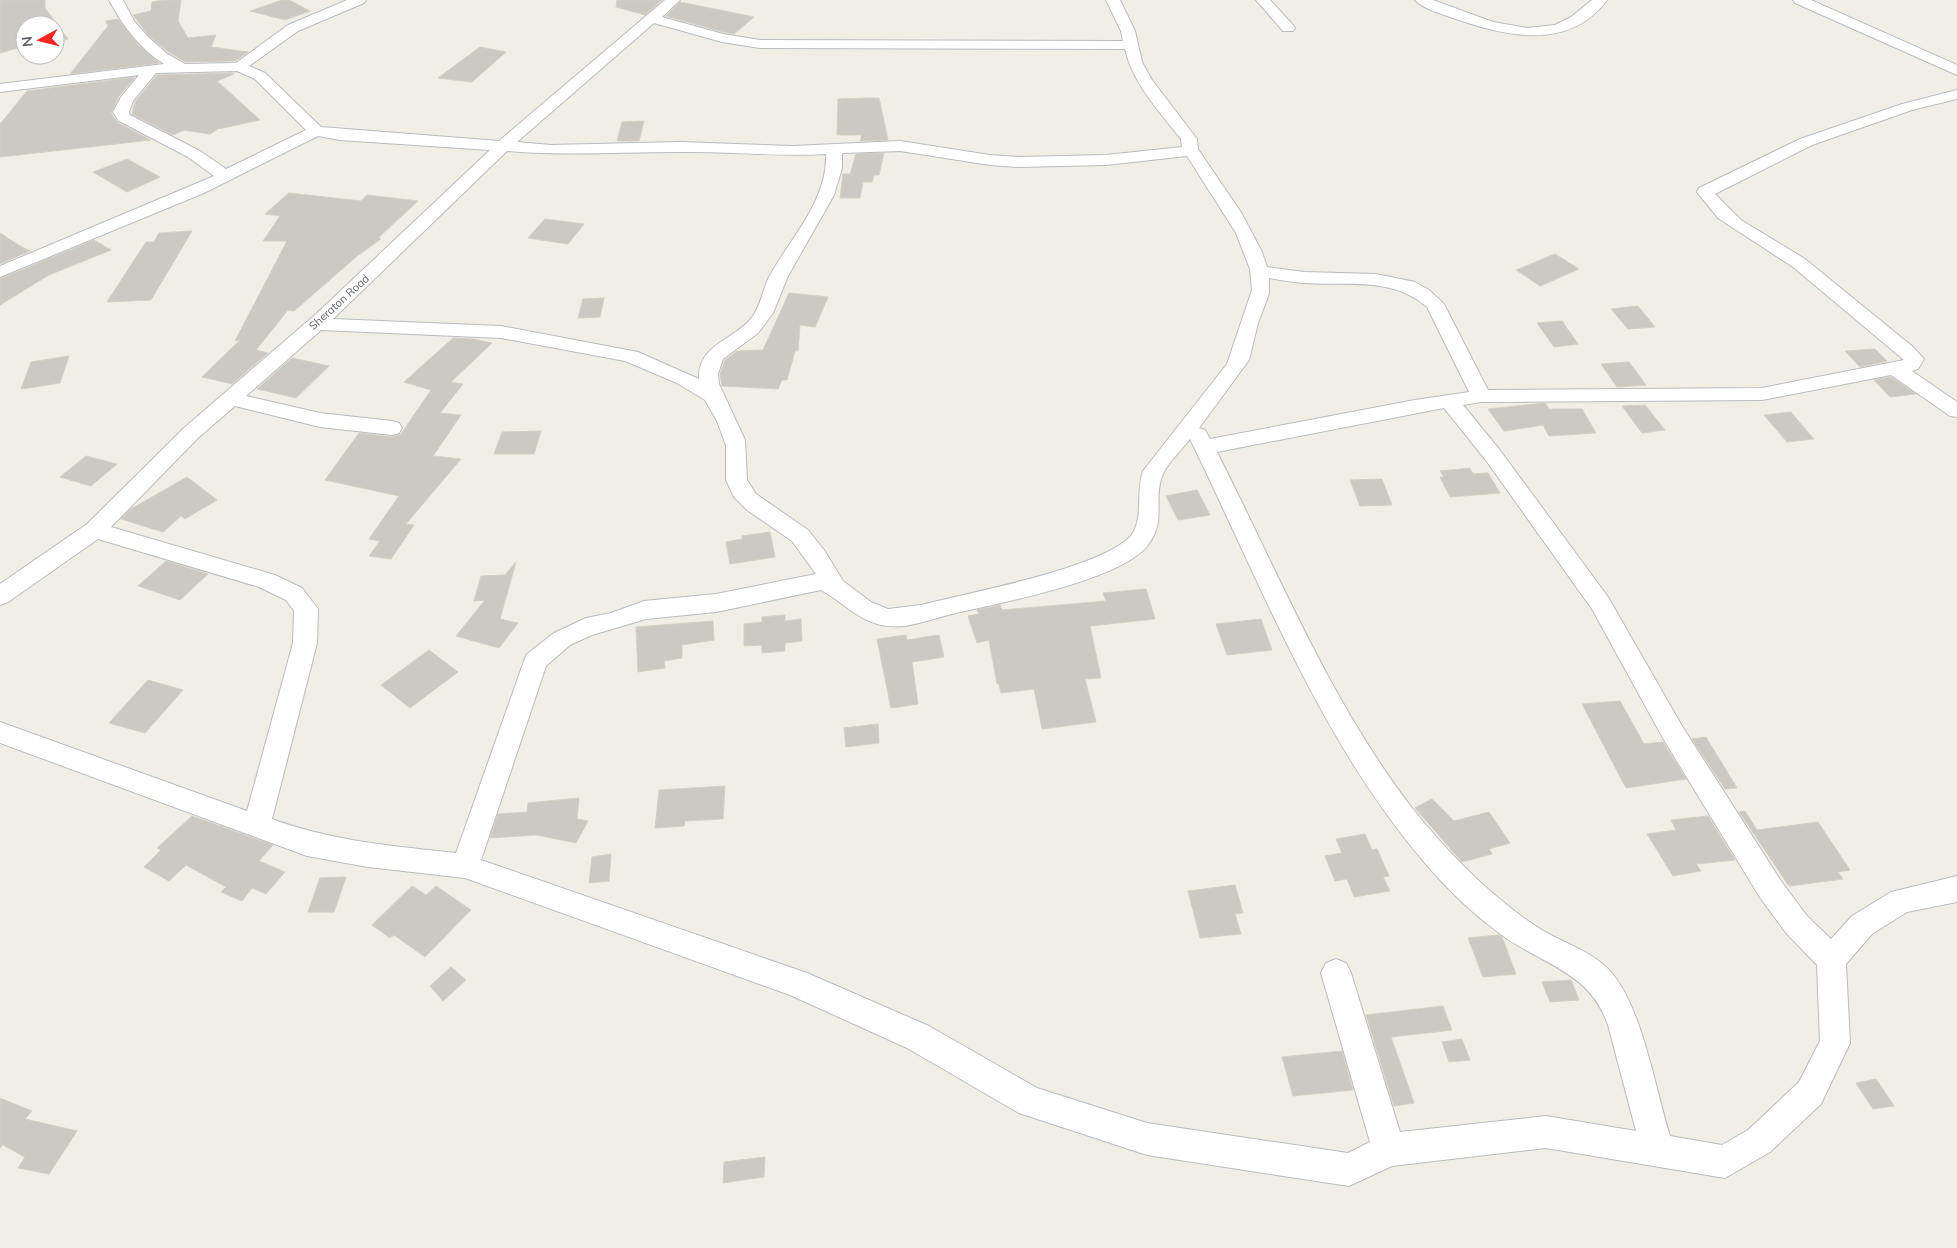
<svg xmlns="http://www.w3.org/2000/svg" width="1957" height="1248" viewBox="0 0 1957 1248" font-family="Mulish,sans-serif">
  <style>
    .building { fill: #ccc8c2; stroke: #d6cfc3 }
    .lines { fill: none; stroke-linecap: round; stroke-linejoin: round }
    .minor-casing { stroke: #b8bcc0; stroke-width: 2 }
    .minor { fill: #fff; fill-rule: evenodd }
    .labels { text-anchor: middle; stroke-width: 4.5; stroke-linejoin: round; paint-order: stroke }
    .far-street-label { font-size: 11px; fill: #5d6267; stroke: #fff }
  </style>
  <rect width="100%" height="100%" fill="#f1eee5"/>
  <path class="building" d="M 0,0 L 45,0 L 45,8 L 68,39 L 55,42 L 55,25 L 25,25 L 25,46 L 0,53 Z
    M 165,0 L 181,0 L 178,21 L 188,38 L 216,35 L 211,47 L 248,52 L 235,61 L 185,62 L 167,51 L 149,36 L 133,15 L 151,11 L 152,2 Z
    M 282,0 L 289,0 L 310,11 L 285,20 L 250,11 Z
    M 617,0 L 662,0 L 645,15 L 616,7 Z
    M 680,2 L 754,17 L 734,34 L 723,32 L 666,16 Z
    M 118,19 L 138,45 L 159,63 L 70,74 L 108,26 L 106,21 Z
    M 480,47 L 506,52 L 472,82 L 438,78 Z
    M 231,73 L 234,74 L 217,81 L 260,120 L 218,129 L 210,134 L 184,130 L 173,135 L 132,114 L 135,102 L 157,75 Z
    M 135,77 L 119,96 L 111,113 L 118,123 L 151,140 L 0,157 L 0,124 L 27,91 Z
    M 866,98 L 879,98 L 888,140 L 860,141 L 862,135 L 837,135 L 838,99 Z
    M 644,121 L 639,141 L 617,141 L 622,122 Z
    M 884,153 L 879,175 L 874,175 L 872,182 L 863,182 L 860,198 L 840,198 L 843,174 L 850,174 L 856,154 Z
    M 127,159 L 160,177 L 127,192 L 93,172 Z
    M 289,193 L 361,201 L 367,195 L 418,201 L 378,238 L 381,239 L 356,257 L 294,311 L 288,310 L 256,350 L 268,353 L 232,384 L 202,377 L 240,340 L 235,341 L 287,241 L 263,241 L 280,216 L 265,214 Z
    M 545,219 L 584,224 L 568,244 L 528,238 Z
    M 192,231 L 151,300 L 107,302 L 146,242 L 154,242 L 159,233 Z
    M 0,233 L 20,246 L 30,251 L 0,264 Z
    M 94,240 L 111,250 L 49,275 L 0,305 L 0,279 Z
    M 1555,254 L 1579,269 L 1540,286 L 1516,270 Z
    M 789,293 L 828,297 L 815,327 L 800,325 L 798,351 L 795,351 L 787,380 L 782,380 L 778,389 L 722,386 L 720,374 L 725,360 L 737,351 L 763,350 Z
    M 604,298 L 600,317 L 578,318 L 583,299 Z
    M 1638,306 L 1655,327 L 1628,329 L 1611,309 Z
    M 1562,321 L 1578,344 L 1554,347 L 1537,323 Z
    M 453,338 L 473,339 L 492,343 L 451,382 L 463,384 L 440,413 L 461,415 L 433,456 L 461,459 L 406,524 L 414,525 L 391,559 L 369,556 L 380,541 L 369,539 L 399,496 L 325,480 L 359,433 L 392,437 L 401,434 L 431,390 L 404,382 Z
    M 1875,349 L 1887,361 L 1860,367 L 1845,351 Z
    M 69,356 L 60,383 L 21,389 L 31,362 Z
    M 292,358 L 329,366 L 296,398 L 257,389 Z
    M 1629,362 L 1646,385 L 1617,387 L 1601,364 Z
    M 1891,377 L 1916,394 L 1890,397 L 1874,380 Z
    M 1545,403 L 1549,409 L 1582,409 L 1596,433 L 1549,436 L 1543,425 L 1504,431 L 1488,409 Z
    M 1645,405 L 1665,430 L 1642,433 L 1622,406 Z
    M 1791,412 L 1806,430 L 1814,439 L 1787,442 L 1764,415 Z
    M 541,431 L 534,454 L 494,454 L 502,432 Z
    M 86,456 L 117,464 L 91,486 L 60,477 Z
    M 1470,468 L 1473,474 L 1488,473 L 1500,493 L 1450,497 L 1440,477 L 1444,477 L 1440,471 Z
    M 187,477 L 217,500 L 185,519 L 181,516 L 163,532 L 121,519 L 131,509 Z
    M 1382,479 L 1392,505 L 1360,506 L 1350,480 Z
    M 1197,490 L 1210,515 L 1178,520 L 1166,496 Z
    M 770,532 L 775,557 L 730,564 L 726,542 L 742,539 L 742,536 Z
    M 166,561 L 208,574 L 180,600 L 138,586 Z
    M 516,562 L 500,619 L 518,623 L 499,648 L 456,636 L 485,600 L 474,601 L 481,576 L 505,575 Z
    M 1146,589 L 1155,619 L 1090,626 L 1101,678 L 1085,679 L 1096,722 L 1042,729 L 1034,689 L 1001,693 L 999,684 L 997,684 L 989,640 L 977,643 L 968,616 L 979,614 L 977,610 L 1000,605 L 1002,610 L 1106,601 L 1103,593 Z
    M 785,615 L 785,621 L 801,619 L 802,641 L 785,643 L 785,651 L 762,653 L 762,645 L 744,646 L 744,624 L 762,622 L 762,617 Z
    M 1261,619 L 1272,650 L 1227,655 L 1216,624 Z
    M 713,621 L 714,640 L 682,645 L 682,658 L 664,661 L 665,668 L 638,672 L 636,627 Z
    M 906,635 L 907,640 L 939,635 L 944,657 L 912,662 L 918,704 L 891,708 L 877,639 Z
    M 429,650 L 458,672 L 410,708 L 381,685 Z
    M 148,680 L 183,690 L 145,733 L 109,723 Z
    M 1620,701 L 1644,744 L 1663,742 L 1686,779 L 1626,788 L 1582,704 Z
    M 878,724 L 879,743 L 846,747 L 844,728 Z
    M 1706,737 L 1737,788 L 1725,789 L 1692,739 Z
    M 725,786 L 723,819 L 685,821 L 684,826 L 655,828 L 659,790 Z
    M 579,798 L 577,819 L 588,821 L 576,843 L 537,835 L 490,838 L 498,814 L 527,812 L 528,803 Z
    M 1432,799 L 1454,821 L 1489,812 L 1510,843 L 1489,849 L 1492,854 L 1462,862 L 1415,808 Z
    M 1745,811 L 1757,830 L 1818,822 L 1850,870 L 1838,872 L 1843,879 L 1789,886 L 1739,812 Z
    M 192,816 L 273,845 L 259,861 L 285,872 L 266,894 L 252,888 L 242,901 L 221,892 L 226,887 L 186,865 L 169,881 L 144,867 L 161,850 L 157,848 Z
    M 1708,816 L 1735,860 L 1696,864 L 1701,871 L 1673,876 L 1647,834 L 1676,830 L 1671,820 Z
    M 1365,834 L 1372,850 L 1377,849 L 1389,876 L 1383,877 L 1390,891 L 1354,897 L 1347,879 L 1335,881 L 1325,856 L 1342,853 L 1336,839 Z
    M 611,854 L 609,881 L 589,883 L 592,857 Z
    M 346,877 L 334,912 L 308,912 L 320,878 Z
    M 1235,885 L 1243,913 L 1235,914 L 1241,934 L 1200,938 L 1188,891 Z
    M 412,886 L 426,895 L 436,886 L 471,910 L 425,957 L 394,935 L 390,938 L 372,925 Z
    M 1499,935 L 1502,937 L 1516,974 L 1483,977 L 1468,938 Z
    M 451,967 L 466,980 L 443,1001 L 430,986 Z
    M 1571,980 L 1579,1000 L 1550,1002 L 1542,982 Z
    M 1443,1006 L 1452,1030 L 1391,1037 L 1414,1103 L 1394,1106 L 1366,1015 Z
    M 1462,1039 L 1470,1060 L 1449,1062 L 1442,1042 Z
    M 1342,1051 L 1353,1090 L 1293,1096 L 1282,1057 Z
    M 1876,1079 L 1894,1106 L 1873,1109 L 1856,1083 Z
    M 0,1098 L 32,1111 L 25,1119 L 77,1131 L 49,1174 L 18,1168 L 25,1157 L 3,1145 L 0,1148 Z
    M 765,1157 L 764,1177 L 723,1183 L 724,1162 Z"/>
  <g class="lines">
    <g class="minor-casing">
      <path id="minor" d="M 109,0 L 123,0 L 134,21 L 148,37 L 166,53 L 185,64 L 236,63 L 288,25 L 347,0 L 366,0 L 364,3 L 298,31 L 249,66 L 265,73 L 321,127 L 499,141 L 665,0 L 680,0 L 662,17 L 723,34 L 760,40 L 1123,41 L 1121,31 L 1106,0 L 1120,0 L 1135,31 L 1142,62 L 1152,80 L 1197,139 L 1198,149 L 1242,214 L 1262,252 L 1267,267 L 1304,272 L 1376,274 L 1415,282 L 1429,290 L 1444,304 L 1488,390 L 1762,388 L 1904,360 L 1793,267 L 1718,218 L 1697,192 L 1699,188 L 1800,139 L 1902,104 L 1957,90 L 1957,99 L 1912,110 L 1812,145 L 1715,194 L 1741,220 L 1805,259 L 1913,347 L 1924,359 L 1918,369 L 1912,371 L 1957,402 L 1957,417 L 1950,416 L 1891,375 L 1762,400 L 1481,402 L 1463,405 L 1499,449 L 1608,597 L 1682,726 L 1781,881 L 1807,916 L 1831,939 L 1852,916 L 1891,892 L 1957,876 L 1957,902 L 1907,912 L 1872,934 L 1846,964 L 1850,1043 L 1821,1104 L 1770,1152 L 1725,1178 L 1546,1148 L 1392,1166 L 1349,1186 L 1147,1155 L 1019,1113 L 907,1048 L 790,995 L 465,878 L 368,867 L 307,856 L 0,743 L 0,722 L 247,811 L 293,643 L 294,611 L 286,600 L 259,587 L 98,539 L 8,602 L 0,605 L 0,584 L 87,524 L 184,428 L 316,314 L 490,150 L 340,140 L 318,136 L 204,193 L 0,277 L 0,266 L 214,176 L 188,157 L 119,121 L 113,112 L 121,97 L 139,75 L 0,92 L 0,84 L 164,64 C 139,48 123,26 109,0 ZM 654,23 L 722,42 L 760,48 L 1125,49 C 1133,84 1160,112 1181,139 L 1182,147 L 1106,155 L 1019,157 L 990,155 L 900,141 L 793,146 L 680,142 L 551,145 L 517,142 ZM 237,71 L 255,79 L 306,130 L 226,169 L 200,151 L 130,115 L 129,112 L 133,101 L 156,73 ZM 507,151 C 564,156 621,152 678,152 C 727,151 777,157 826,154 C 828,200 790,239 769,277 C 763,289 761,304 753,316 C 736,340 697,344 699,379 L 638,352 L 501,326 L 333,319 ZM 900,151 L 990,165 L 1019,167 L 1106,165 L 1187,156 L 1236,233 L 1250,269 L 1252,290 L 1227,364 L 1143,471 C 1136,490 1143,513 1134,531 C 1117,566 962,594 921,605 L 888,609 L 871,602 L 843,581 L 824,550 L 808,530 L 756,494 L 747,480 L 745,440 L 719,384 L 718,374 L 723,359 L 758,333 L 773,313 L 788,276 L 834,195 L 842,168 L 842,153 ZM 1269,278 C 1281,280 1292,282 1304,283 C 1347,286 1392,276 1427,307 L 1469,392 L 1415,400 L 1210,439 L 1205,430 L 1199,428 L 1249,360 L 1258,323 L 1269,294 ZM 321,330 L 501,338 L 625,361 L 677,383 L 705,400 L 717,421 L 726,446 L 726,480 L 734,497 L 747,510 L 792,541 L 816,574 L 716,594 L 644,601 L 611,613 L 586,618 L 554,633 L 527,654 L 524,661 L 456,853 C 393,846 331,841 272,819 L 317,643 L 318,609 L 302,588 L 275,575 L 111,527 L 198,438 L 235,406 L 320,427 L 392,435 L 399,433 L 402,428 L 399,423 L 392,421 L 320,413 L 246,396 ZM 1444,408 L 1485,459 L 1592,609 L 1664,740 L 1761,899 L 1787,934 L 1817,965 L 1820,1041 L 1799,1082 L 1748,1130 L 1722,1145 L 1670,1136 C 1656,1091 1643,1014 1615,977 C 1596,951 1563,944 1537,927 C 1489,895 1448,853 1412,808 C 1329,700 1278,572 1217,452 ZM 1190,439 C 1261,584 1319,739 1425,863 C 1447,889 1472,913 1499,933 C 1540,964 1590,971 1608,1025 L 1636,1131 L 1546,1116 L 1400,1132 L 1351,973 L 1346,963 L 1336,959 L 1326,963 L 1321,973 L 1370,1142 L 1348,1153 L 1147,1123 L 1037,1088 L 929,1026 L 807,973 L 481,860 L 546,666 L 570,645 L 592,635 L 646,619 L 716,612 L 821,590 C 851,607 865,630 905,626 C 922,623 939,617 956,613 C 1000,603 1122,580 1148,545 C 1166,521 1154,504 1161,479 C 1166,464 1180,452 1190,439 Z
        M 1256,0 L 1270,0 L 1293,25 L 1295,28 L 1293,31 L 1283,31 Z
        M 1415,0 L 1433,0 L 1493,22 L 1527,28 L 1555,25 L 1571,17 L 1592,0 L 1607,0 C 1569,52 1504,36 1453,18 C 1442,14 1423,9 1415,0 Z
        M 1793,0 L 1811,0 L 1957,65 L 1957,75 L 1795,3 Z"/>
    </g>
    <use href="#minor" class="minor"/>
  </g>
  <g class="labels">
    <g class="far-street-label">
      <text transform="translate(339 302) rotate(-42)" y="4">Sheraton Road</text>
    </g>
  </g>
  <g transform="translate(40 40) rotate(263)"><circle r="24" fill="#ffffff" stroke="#bec0c2"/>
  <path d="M0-4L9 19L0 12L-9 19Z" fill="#fb2921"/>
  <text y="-8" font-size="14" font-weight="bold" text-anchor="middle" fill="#5d6267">N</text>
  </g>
</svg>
